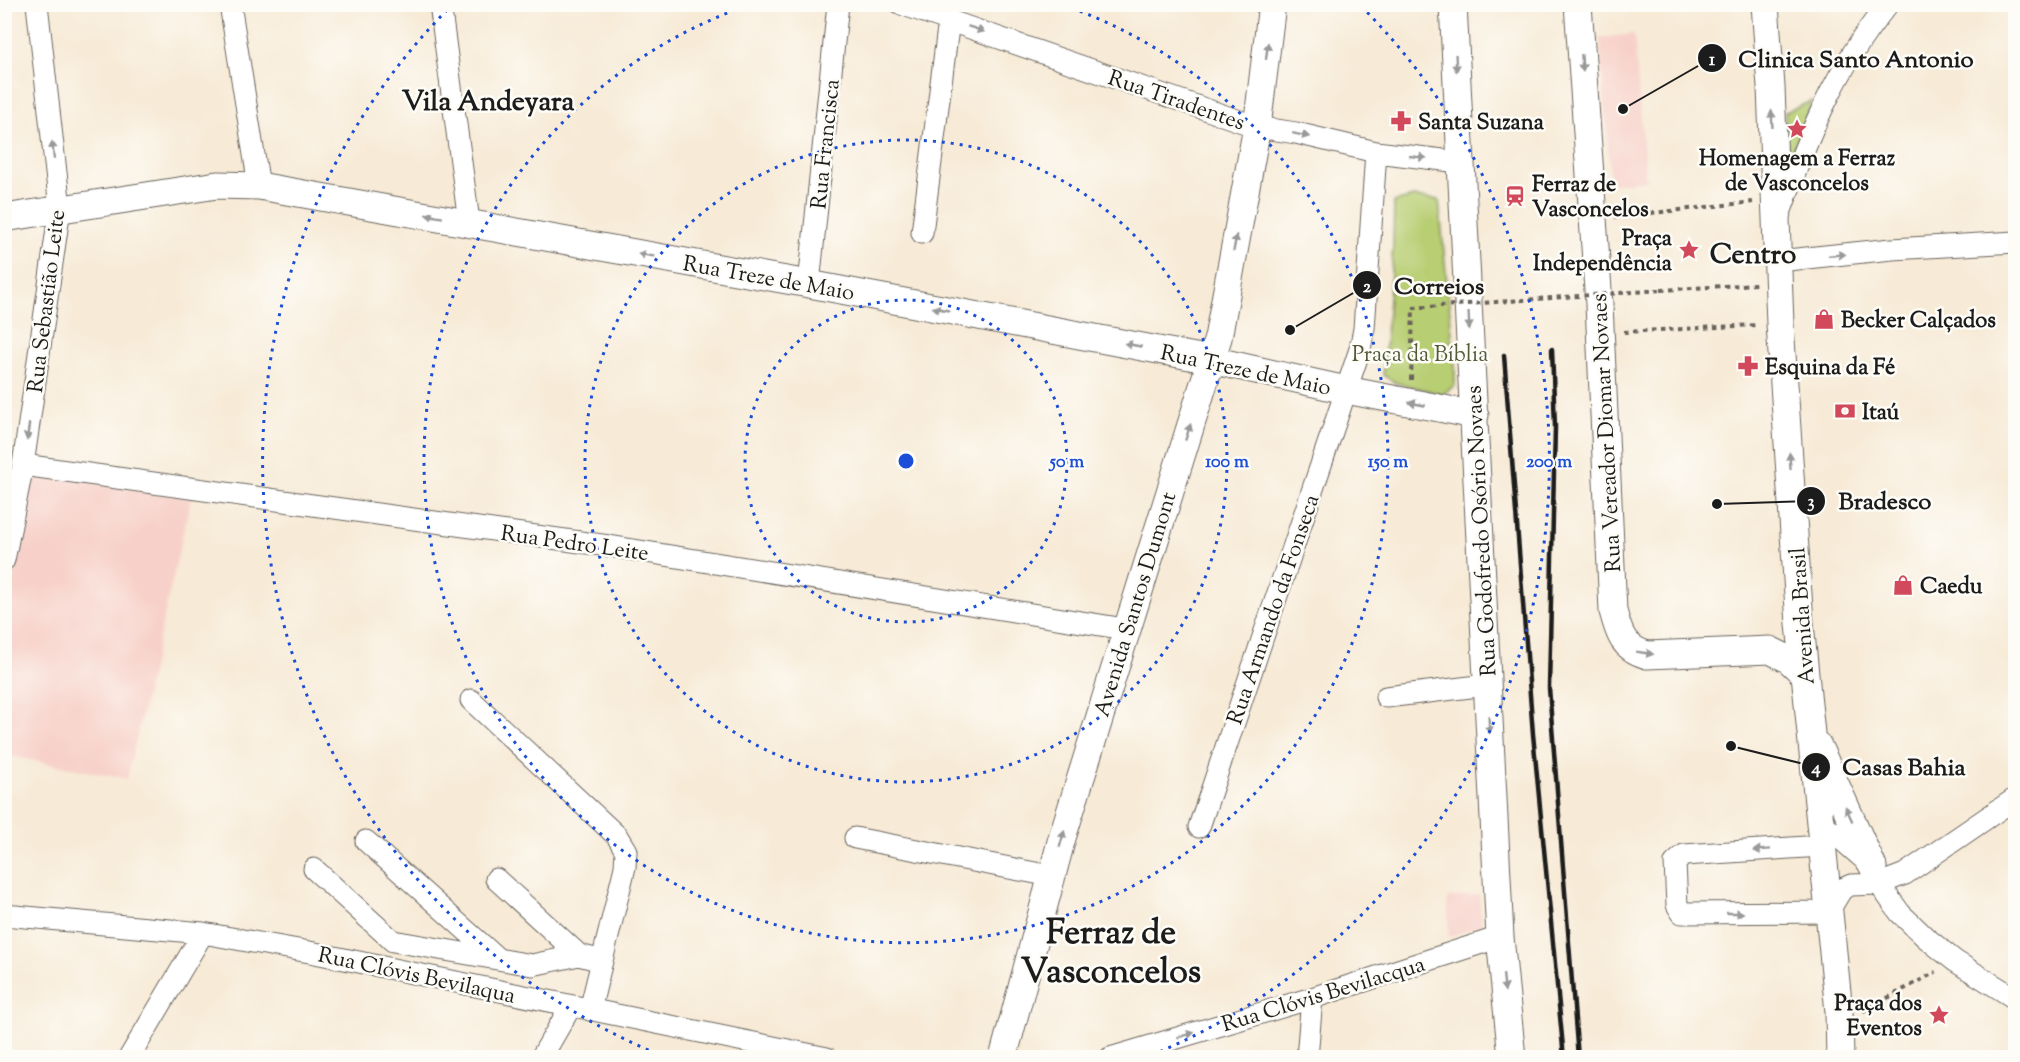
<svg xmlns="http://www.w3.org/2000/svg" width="2020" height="1062" viewBox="0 0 2020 1062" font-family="'Sorts Mill Goudy',serif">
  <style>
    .built { fill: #f7d1c9 }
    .green { fill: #b8ce72; stroke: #6a7547; stroke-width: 1.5 }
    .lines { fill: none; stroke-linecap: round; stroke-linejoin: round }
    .minor-casing { stroke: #69645d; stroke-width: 23 }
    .major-casing { stroke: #69645d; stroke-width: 29 }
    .path { stroke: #69645d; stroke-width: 4; stroke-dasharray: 4.5 4.5; stroke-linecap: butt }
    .minor { stroke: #fff; stroke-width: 21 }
    .major { stroke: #fff; stroke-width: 27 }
    .rail { stroke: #1c1c1c; stroke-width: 4.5 }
    .path-bridge { stroke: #69645d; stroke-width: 4; stroke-dasharray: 4.5 4.5; stroke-linecap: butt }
    .oneway { fill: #999 }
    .ring { fill: none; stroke: #1d4ed8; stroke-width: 3; stroke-dasharray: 3 6 }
    .labels { text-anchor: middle; stroke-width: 5; stroke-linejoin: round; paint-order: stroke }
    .street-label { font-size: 22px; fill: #1c1c1c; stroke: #fdfcf7 }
    .poi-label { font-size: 22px; font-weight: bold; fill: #1c1c1c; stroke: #fdfcf7; text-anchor: start }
    .park-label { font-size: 22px; fill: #535a3a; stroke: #fdfcf7 }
    .district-label { font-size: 28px; font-weight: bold; fill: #1c1c1c; stroke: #fdfcf7 }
    .town-label { font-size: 34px; font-weight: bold; fill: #1c1c1c; stroke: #fdfcf7 }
    .centre { fill: #1d4ed8; stroke: #fdfcf7; stroke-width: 3 }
    .ring-label { font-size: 18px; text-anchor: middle; font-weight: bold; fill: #1d4ed8; stroke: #fdfcf7; stroke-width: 5; stroke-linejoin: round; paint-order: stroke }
    .leader { fill: none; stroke: #1c1c1c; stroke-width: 2 }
    .callout-dot { fill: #1c1c1c; stroke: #fdfcf7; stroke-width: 2 }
    .mark-label { font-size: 18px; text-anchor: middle; font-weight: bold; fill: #fff }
    .callout-label { font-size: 24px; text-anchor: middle; font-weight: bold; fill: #1c1c1c; stroke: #fdfcf7; stroke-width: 5; stroke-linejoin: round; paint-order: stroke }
  </style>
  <rect width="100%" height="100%" fill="#fdfcf7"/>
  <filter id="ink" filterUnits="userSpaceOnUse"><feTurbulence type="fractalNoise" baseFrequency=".0167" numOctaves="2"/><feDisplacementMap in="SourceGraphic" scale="12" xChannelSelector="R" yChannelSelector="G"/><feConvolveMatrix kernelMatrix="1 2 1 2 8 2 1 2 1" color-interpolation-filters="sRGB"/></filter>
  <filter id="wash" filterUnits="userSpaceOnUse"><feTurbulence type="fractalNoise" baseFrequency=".008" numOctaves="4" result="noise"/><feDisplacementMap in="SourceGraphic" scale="24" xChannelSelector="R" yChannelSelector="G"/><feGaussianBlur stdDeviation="1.35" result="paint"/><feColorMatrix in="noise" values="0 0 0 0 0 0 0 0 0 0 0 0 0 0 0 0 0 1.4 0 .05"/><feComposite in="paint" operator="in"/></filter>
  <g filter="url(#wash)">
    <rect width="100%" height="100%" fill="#f7ead6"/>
    <path class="built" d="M 1634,34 L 1646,180 L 1611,184 L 1599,38 Z
      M 33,473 L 191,498 L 127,779 L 5,755 L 5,612 Z
      M 1479,895 L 1482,925 L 1449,937 L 1447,898 Z"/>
    <path class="green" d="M 1812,101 L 1788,162 L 1785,112 Z
      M 1413,197 L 1439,200 L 1455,366 L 1455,385 L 1443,394 L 1396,383 L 1383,375 L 1393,246 L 1394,202 Z"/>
  </g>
  <g filter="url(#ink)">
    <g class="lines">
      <g class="minor-casing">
        <path id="minor" d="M 230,4 L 259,186
          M 440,4 L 469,222
          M 901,4 L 1257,127 L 1296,133 L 1376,152 L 1460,162
          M 1779,216 C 1806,140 1836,67 1888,4
          M 922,233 L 949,20
          M 1778,261 L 1892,249 L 2016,242
          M 809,284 L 838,4
          M 23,465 L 609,546 L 1125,629
          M 4,560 L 23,465 L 60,208 L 37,4
          M 1386,697 L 1487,685
          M 471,700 L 617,836 L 626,851 L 625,867 L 590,1010
          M 1818,819 L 1873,867 L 1879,884 L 1900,913 L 1925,937 L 1955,961 L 2016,999
          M 1199,827 L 1360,349 L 1364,329 L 1376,152
          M 855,838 L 1051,876
          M 366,841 L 498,959
          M 1821,846 L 1684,855 L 1675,863 L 1677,905 L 1682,913 L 1828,912 L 1842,889 L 1851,885 L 1879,884 L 1905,874 L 2016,798
          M 314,869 L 393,941 L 532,965 L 579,955 L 602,961
          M 496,879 L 579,955
          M 4,915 L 203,933 L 315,953 L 827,1058
          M 129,1058 L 203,933
          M 541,1058 L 571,1006
          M 1110,1058 L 1312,998 L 1500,937
          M 1307,1058 L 1312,998"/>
      </g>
      <g class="major-casing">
        <path id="major" d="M 1453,4 L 1500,937 L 1512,1058
          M 1578,4 L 1599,304 L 1613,611 C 1619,634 1623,648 1647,655 L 1770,650 L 1788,659 L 1805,675
          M 1765,4 L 1771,87 L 1780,324 L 1800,624 L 1839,1012 L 1840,1058
          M 4,218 L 217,185 L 259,186 L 809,284 L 1211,360 L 1346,390 L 1475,415
          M 1818,746 L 1873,867
          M 1003,1058 L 1062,838 L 1218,338 L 1257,127 L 1272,4"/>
      </g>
      <path class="path" d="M 1615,217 L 1753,202
        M 1661,290 L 1756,284
        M 1624,332 L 1757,325
        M 1411,380 L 1413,308
        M 1863,1011 L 1936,972"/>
      <use href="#minor" class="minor"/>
      <use href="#major" class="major"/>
      <path class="rail" d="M 1552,349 L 1555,427 L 1549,688 L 1578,1058
        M 1504,355 L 1533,734 L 1564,1058"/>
      <path class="path-bridge" d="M 1413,308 L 1661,290"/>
    </g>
    <defs><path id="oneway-solid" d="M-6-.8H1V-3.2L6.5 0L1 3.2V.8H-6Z" transform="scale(1.5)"/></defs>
    <g class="oneway">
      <use href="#oneway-solid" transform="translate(976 29) rotate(19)"/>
      <use href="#oneway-solid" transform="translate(1267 51) rotate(-83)"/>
      <use href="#oneway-solid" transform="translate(1456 63) rotate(87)"/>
      <use href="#oneway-solid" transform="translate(1582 63) rotate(86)"/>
      <use href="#oneway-solid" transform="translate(1772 119) rotate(-93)"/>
      <use href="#oneway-solid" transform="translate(1301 135) rotate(12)"/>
      <use href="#oneway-solid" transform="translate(53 150) rotate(-96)"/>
      <use href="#oneway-solid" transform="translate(1418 157) rotate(6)"/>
      <use href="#oneway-solid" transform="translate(434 216) rotate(-170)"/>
      <use href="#oneway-solid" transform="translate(1235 243) rotate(-80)"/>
      <use href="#oneway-solid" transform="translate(646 255) rotate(-170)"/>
      <use href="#oneway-solid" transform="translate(1837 255) rotate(-5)"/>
      <use href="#oneway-solid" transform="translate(941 309) rotate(-169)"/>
      <use href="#oneway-solid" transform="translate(1469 321) rotate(87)"/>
      <use href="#oneway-solid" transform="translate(1133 345) rotate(-169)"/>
      <use href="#oneway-solid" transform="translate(1417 404) rotate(-169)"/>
      <use href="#oneway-solid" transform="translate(28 432) rotate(98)"/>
      <use href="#oneway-solid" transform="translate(1188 432) rotate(-72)"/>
      <use href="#oneway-solid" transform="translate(1790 461) rotate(-94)"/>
      <use href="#oneway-solid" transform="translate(1645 653) rotate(9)"/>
      <use href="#oneway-solid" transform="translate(1489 725) rotate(87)"/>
      <use href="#oneway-solid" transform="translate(1849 814) rotate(-115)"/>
      <use href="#oneway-solid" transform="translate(1062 839) rotate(-74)"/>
      <use href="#oneway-solid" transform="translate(1762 850) rotate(176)"/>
      <use href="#oneway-solid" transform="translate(1735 913)"/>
      <use href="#oneway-solid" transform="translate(1504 983) rotate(84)"/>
      <use href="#oneway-solid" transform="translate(1186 1035) rotate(-16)"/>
    </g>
  </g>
  <g class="ring">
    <circle cx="906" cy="461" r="161"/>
    <circle cx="906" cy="461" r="321"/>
    <path d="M1063 5A482 482 0 1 1 749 5"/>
    <path d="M665 1057A643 643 0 0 1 451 6M1361 6A643 643 0 0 1 1147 1057"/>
  </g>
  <defs>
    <g id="pharmacy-bare" transform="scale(1.62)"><path d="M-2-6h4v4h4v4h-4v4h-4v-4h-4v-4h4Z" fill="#d1495b" stroke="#fdfcf7" stroke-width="2.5" paint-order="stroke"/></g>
    <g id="sight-bare" transform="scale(1.62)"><path d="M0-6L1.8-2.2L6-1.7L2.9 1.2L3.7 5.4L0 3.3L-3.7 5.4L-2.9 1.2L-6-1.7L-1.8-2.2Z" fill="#d1495b" stroke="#fdfcf7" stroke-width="2.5" paint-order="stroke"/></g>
    <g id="station-bare" transform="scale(1.62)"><path d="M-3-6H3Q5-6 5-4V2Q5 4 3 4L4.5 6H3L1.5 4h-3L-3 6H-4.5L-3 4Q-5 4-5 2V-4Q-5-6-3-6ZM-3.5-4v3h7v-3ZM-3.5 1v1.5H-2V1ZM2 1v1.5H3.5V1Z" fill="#d1495b" stroke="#fdfcf7" stroke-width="2.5" paint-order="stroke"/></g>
    <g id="shop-bare" transform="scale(1.62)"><path d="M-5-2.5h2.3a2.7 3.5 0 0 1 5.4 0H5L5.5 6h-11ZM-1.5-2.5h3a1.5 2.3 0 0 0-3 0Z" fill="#d1495b" stroke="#fdfcf7" stroke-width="2.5" paint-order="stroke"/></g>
    <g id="bank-bare" transform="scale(1.62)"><path d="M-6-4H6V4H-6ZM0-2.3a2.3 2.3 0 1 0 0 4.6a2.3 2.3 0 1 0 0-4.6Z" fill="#d1495b" stroke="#fdfcf7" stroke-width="2.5" paint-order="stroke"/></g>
  </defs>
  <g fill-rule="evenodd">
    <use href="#pharmacy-bare" x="1401" y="121"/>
    <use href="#sight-bare" x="1797" y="129"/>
    <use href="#station-bare" x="1515" y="196"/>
    <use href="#sight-bare" x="1689" y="250"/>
    <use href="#shop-bare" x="1824" y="319"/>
    <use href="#pharmacy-bare" x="1748" y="366"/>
    <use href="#bank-bare" x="1845" y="411"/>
    <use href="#shop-bare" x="1903" y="585"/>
    <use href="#sight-bare" x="1939" y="1015"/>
  </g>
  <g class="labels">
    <g class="street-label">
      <text transform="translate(1177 99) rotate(19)" y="8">Rua Tiradentes</text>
      <text transform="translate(824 144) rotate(-84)" y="8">Rua Francisca</text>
      <text transform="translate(769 277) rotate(10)" y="8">Rua Treze de Maio</text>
      <text transform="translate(45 301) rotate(-83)" y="8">Rua Sebastião Leite</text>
      <text transform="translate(1246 369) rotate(12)" y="8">Rua Treze de Maio</text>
      <text transform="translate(1605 433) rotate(-93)" y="8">Rua Vereador Diomar Novaes</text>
      <text transform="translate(1480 531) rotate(-93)" y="8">Rua Godofredo Osório Novaes</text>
      <text transform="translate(575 542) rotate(8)" y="8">Rua Pedro Leite</text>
      <text transform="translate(1134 604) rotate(-73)" y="8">Avenida Santos Dumont</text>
      <text transform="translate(1272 609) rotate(-71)" y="8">Rua Armando da Fonseca</text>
      <text transform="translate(1801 616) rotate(-94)" y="8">Avenida Brasil</text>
      <text transform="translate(417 974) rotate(12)" y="8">Rua Clóvis Bevilaqua</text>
      <text transform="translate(1323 993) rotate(-17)" y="8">Rua Clóvis Bevilacqua</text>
    </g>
    <g class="poi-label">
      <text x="1418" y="129">Santa Suzana</text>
      <text x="1797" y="165" text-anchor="middle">Homenagem a Ferraz<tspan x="1797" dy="25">de Vasconcelos</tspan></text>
      <text x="1532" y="191">Ferraz de<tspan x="1532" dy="25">Vasconcelos</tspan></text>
      <text x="1672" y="245" text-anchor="end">Praça<tspan x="1672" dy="25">Independência</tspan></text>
      <text x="1841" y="327">Becker Calçados</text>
      <text x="1765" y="374">Esquina da Fé</text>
      <text x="1862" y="419">Itaú</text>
      <text x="1920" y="593">Caedu</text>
      <text x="1922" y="1010" text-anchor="end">Praça dos<tspan x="1922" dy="25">Eventos</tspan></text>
    </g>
    <g class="park-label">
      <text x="1420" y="361">Praça da Bíblia</text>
    </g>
    <g class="district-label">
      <text x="488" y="110">Vila Andeyara</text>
      <text x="1753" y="263">Centro</text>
    </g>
    <g class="town-label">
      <text x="1111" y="943">Ferraz de<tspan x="1111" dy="39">Vasconcelos</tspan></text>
    </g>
  </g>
  <circle cx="906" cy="461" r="9" class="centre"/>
  <g class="ring-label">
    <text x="1067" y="467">50 m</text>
    <text x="1227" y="467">100 m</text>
    <text x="1388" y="467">150 m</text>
    <text x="1549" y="467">200 m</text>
  </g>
  <path class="leader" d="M1623 109L1712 58M1290 330L1367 285M1717 504L1811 501M1731 746L1816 767"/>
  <g class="callout-dot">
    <circle cx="1623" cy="109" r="6"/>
    <circle cx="1290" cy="330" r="6"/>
    <circle cx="1717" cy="504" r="6"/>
    <circle cx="1731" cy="746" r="6"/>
    <circle cx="1712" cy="58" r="15"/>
    <circle cx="1367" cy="285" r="15"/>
    <circle cx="1811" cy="501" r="15"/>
    <circle cx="1816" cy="767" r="15"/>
  </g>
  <g class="mark-label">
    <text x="1712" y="65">1</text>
    <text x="1367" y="292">2</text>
    <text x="1811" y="507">3</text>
    <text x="1816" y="773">4</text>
  </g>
  <g class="callout-label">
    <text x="1856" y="67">Clinica Santo Antonio</text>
    <text x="1439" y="294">Correios</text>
    <text x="1885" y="509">Bradesco</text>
    <text x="1904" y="775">Casas Bahia</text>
  </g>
  <rect width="2020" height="1062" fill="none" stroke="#fdfcf7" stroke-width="24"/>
</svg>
